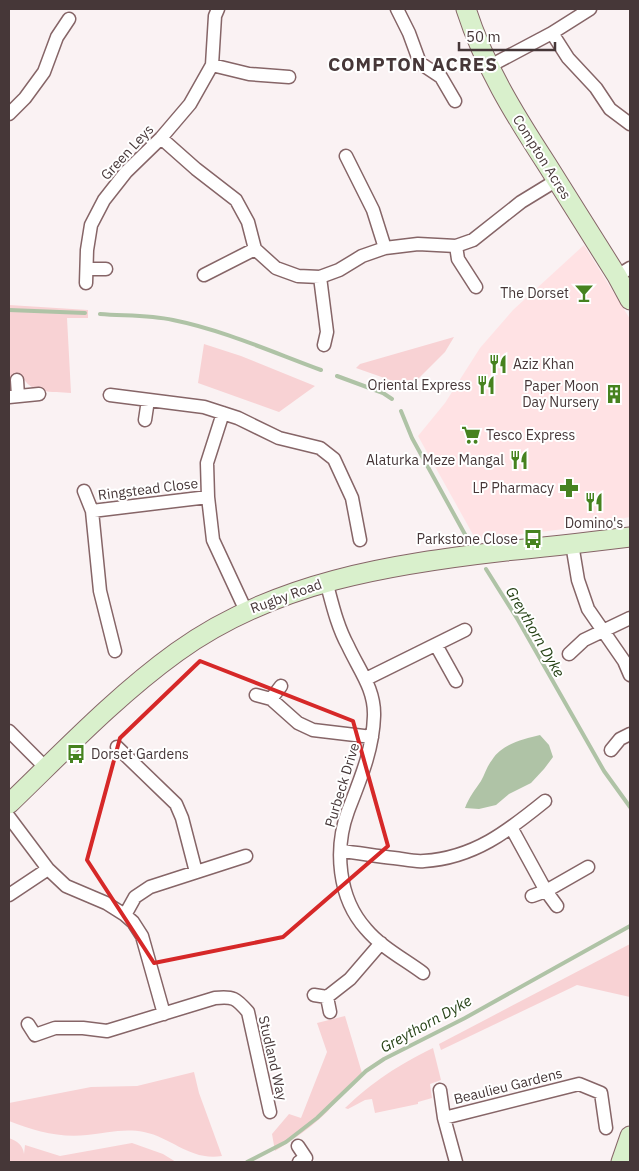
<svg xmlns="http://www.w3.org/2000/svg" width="639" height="1171" viewBox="0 0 639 1171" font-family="'IBM Plex Sans',sans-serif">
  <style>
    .built { fill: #ffe2e4 }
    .green { fill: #f8d2d4 }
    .water { fill: #afc3a6 }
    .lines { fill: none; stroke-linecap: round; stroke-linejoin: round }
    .stream { stroke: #afc3a6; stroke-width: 4 }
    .street-casing { stroke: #866567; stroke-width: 15 }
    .secondary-casing { stroke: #866567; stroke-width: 21 }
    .street { stroke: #fff; stroke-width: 12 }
    .secondary { stroke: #d9f0cc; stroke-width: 19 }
    .marked { fill: none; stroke: #d62828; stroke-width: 4; stroke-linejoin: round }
    .labels { text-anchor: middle; stroke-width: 4; stroke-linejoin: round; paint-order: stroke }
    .street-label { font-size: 14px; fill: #463738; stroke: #fff }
    .poi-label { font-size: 14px; fill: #463738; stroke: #fff; text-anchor: end }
    .water-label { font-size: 15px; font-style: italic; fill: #264216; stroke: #fff }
    .district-label { font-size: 19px; font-weight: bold; letter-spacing: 1px; fill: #463738; stroke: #fff }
  </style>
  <rect width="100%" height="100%" fill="#faf2f3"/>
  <path class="built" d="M 584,245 L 630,319 L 630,517 L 580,527 L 476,540 L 418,436 L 445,403 L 480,348 L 513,310 Z"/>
  <path class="green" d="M 9,305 L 88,310 L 88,318 L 67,318 L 71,393 C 52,391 30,395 22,375 L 12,377 L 9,389 Z
    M 454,337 L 445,352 L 410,387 L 356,368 L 360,364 Z
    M 204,344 L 241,356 L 315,386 L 279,412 L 198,383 Z
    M 630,944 L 630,997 L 577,985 L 441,1050 L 439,1044 Z
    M 345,1016 L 362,1073 C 348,1083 339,1098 328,1111 C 312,1127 294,1139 275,1151 L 272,1134 L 289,1114 L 301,1118 L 327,1052 L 317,1023 Z
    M 433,1048 L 441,1080 L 430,1084 L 432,1098 L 418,1102 L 418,1104 L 375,1113 L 372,1099 L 365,1100 L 348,1109 L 345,1108 C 375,1080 397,1066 433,1048 Z
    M 194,1072 L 199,1093 L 222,1156 C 190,1161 173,1138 144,1132 C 124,1128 106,1133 87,1135 C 59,1138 34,1131 9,1121 L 9,1103 L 91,1087 L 137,1086 Z
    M 9,1138 C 17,1141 23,1145 24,1154 L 25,1145 L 60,1156 L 132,1143 L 163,1154 L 176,1162 L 9,1162 Z"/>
  <path class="water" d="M 540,735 L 549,745 L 553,757 L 544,769 L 531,783 L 509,794 L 496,805 L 479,809 L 465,808 C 469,797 475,790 481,781 C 485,774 487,766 492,760 C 502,744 523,739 540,735 Z"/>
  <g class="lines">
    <path class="stream" d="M 9,310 L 85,313
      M 100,314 C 124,316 149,315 173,320 C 223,330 272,352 321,370
      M 337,376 L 383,393 L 392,399
      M 401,411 L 412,438 L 467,538
      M 486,569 L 518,620 L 604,771 L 630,807
      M 247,1162 L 286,1142 L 317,1118 L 366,1071 L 384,1059 L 465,1018 L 630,926"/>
    <g class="street-casing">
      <path id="street" d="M 397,9 L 409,33 L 420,63 L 441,77 L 455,101
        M 552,33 L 568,58 L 596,88 L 610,109 L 630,124
        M 212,65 L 249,74 L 289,77
        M 488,67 L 552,33 L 590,9
        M 9,114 L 25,98 L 44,72 L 57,37 L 69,19
        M 161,138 L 196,169 L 236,200 L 248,222 L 255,249 L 276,268 L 298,276 L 320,277 L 339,270 L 362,256 L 385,248 L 418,244 L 456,246 L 473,240 L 521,202 L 557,180
        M 346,156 L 373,210 L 385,248
        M 456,246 L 458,259 L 476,287
        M 87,269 L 106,269
        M 204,275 L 255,249
        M 617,276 L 630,268
        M 320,277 L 327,332 L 324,345
        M 86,283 L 87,250 L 91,225 L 104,200 L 126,172 L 161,138 L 190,104 L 212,65 L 215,16 L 218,9
        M 17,380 L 18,396
        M 110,395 L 204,407 L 238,418 L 279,438 L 320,448 L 334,459 L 352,498 L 360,540
        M 9,397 L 39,394
        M 223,413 L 207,463 L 208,497 L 213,540 L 246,611
        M 145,420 L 148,400
        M 84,491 L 92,511 L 100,591 L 115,651
        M 92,511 L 208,497
        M 572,544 L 578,580 L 588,609 L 624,661 L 630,675
        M 326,581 C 332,603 337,626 348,646 C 359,670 375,689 374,716 C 373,750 360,780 348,811 C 334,849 338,898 366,929 C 381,947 404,959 423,973
        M 436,645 L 456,681
        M 569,654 L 584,640 L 630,618
        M 366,679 L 465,630
        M 281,686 L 271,699 L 298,723 L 313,730 L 372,737
        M 256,695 L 271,699
        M 9,731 L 46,768
        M 117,747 L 176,804 L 182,818 L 196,872
        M 611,750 L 620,739 L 630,734
        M 9,817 L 48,869 L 66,886 L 106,903 L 125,915 L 133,922 L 142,936 L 164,1014
        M 512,829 L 546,891 L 588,867
        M 341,851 C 359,853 376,856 394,858 C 404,859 414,862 424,861 C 474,858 508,831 545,801
        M 9,895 L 48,869
        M 532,896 L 546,891 L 557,906
        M 125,915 L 135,897 L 150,887 L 246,856
        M 314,995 L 327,997 L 350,979 L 381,943
        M 327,997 L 330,1012
        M 28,1024 L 35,1035 L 55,1028 L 83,1028 L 107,1031 L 215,998 C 233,996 236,998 248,1012 L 270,1112
        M 440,1090 L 444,1118 L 456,1162
        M 444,1118 L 579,1084 L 601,1093 L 606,1128
        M 298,1146 L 306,1158 L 299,1162"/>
    </g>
    <g class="secondary-casing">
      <path id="secondary" d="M 466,9 C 484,65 514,114 546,163 C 570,201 593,238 617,276 L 630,300
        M 9,804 C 63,752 116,696 177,652 C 274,582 391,564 506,551 C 548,547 589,542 630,537
        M 621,1162 L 630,1136"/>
    </g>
    <use href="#street" class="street"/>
    <use href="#secondary" class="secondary"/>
  </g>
  <path class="marked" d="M 200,661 L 353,721 L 388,846 L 283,937 L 154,963 L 87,860 L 120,738 Z"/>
  <defs>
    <g id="bar-bare" transform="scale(1.5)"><path d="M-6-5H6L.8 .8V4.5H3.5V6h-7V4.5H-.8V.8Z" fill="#46821f" stroke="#fff" stroke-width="2.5" paint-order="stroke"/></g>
    <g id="restaurant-bare" transform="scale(1.5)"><path d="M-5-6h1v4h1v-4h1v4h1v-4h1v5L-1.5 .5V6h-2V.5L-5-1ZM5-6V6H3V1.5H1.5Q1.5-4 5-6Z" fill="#46821f" stroke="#fff" stroke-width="2.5" paint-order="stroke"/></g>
    <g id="building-bare" transform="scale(1.5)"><path d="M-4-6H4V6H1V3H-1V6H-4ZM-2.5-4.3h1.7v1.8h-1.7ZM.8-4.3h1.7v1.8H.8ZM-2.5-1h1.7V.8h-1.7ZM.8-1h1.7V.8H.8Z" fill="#46821f" stroke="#fff" stroke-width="2.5" paint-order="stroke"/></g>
    <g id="supermarket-bare" transform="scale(1.5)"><path d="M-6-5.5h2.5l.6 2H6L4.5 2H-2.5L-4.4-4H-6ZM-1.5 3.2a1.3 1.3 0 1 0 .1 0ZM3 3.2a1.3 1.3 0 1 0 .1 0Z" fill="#46821f" stroke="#fff" stroke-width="2.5" paint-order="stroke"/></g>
    <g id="pharmacy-bare" transform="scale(1.5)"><path d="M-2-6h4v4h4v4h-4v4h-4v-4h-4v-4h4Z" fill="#46821f" stroke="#fff" stroke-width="2.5" paint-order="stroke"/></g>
    <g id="bus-bare" transform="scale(1.5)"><path d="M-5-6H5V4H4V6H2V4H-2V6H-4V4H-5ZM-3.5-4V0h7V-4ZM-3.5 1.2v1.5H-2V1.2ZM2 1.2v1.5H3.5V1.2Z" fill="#46821f" stroke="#fff" stroke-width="2.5" paint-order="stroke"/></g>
  </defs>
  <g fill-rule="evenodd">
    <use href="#bar-bare" x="584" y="293"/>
    <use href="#restaurant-bare" x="498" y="364"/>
    <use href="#restaurant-bare" x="486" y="385"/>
    <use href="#building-bare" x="614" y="394"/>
    <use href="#supermarket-bare" x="471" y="435"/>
    <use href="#restaurant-bare" x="519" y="460"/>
    <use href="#pharmacy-bare" x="569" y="488"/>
    <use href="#restaurant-bare" x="594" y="502"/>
    <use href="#bus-bare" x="533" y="539"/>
    <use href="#bus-bare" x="76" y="754"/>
  </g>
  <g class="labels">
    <g class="street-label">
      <text transform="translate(127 152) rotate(-47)" y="5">Green Leys</text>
      <text transform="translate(542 157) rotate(58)" y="5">Compton Acres</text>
      <text transform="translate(148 489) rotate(-7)" y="5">Ringstead Close</text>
      <text transform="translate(286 596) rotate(-20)" y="5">Rugby Road</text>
      <text transform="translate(342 785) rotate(-73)" y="5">Purbeck Drive</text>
      <text transform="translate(273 1058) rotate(77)" y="5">Studland Way</text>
      <text transform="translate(508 1086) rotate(-14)" y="5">Beaulieu Gardens</text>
    </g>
    <g class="poi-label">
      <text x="569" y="298">The Dorset</text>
      <text x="513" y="369" text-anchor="start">Aziz Khan</text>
      <text x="471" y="390">Oriental Express</text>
      <text x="599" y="391">Paper Moon<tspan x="599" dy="16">Day Nursery</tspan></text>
      <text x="486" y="440" text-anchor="start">Tesco Express</text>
      <text x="504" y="465">Alaturka Meze Mangal</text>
      <text x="554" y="493">LP Pharmacy</text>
      <text x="594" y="528" text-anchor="middle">Domino's</text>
      <text x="518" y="544">Parkstone Close</text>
      <text x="91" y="759" text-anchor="start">Dorset Gardens</text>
    </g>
    <g class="water-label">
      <text transform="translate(535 632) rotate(60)" y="5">Greythorn Dyke</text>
      <text transform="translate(426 1024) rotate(-29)" y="5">Greythorn Dyke</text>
    </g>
    <g class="district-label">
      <text x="413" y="71">COMPTON ACRES</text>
    </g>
  </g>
  <rect width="639" height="1171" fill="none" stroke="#463738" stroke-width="20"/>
  <path d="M459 42v8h96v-8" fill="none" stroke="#463738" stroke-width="2.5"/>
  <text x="466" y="42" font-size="15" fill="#463738" stroke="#ffffff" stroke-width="4" paint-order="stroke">50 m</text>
</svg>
